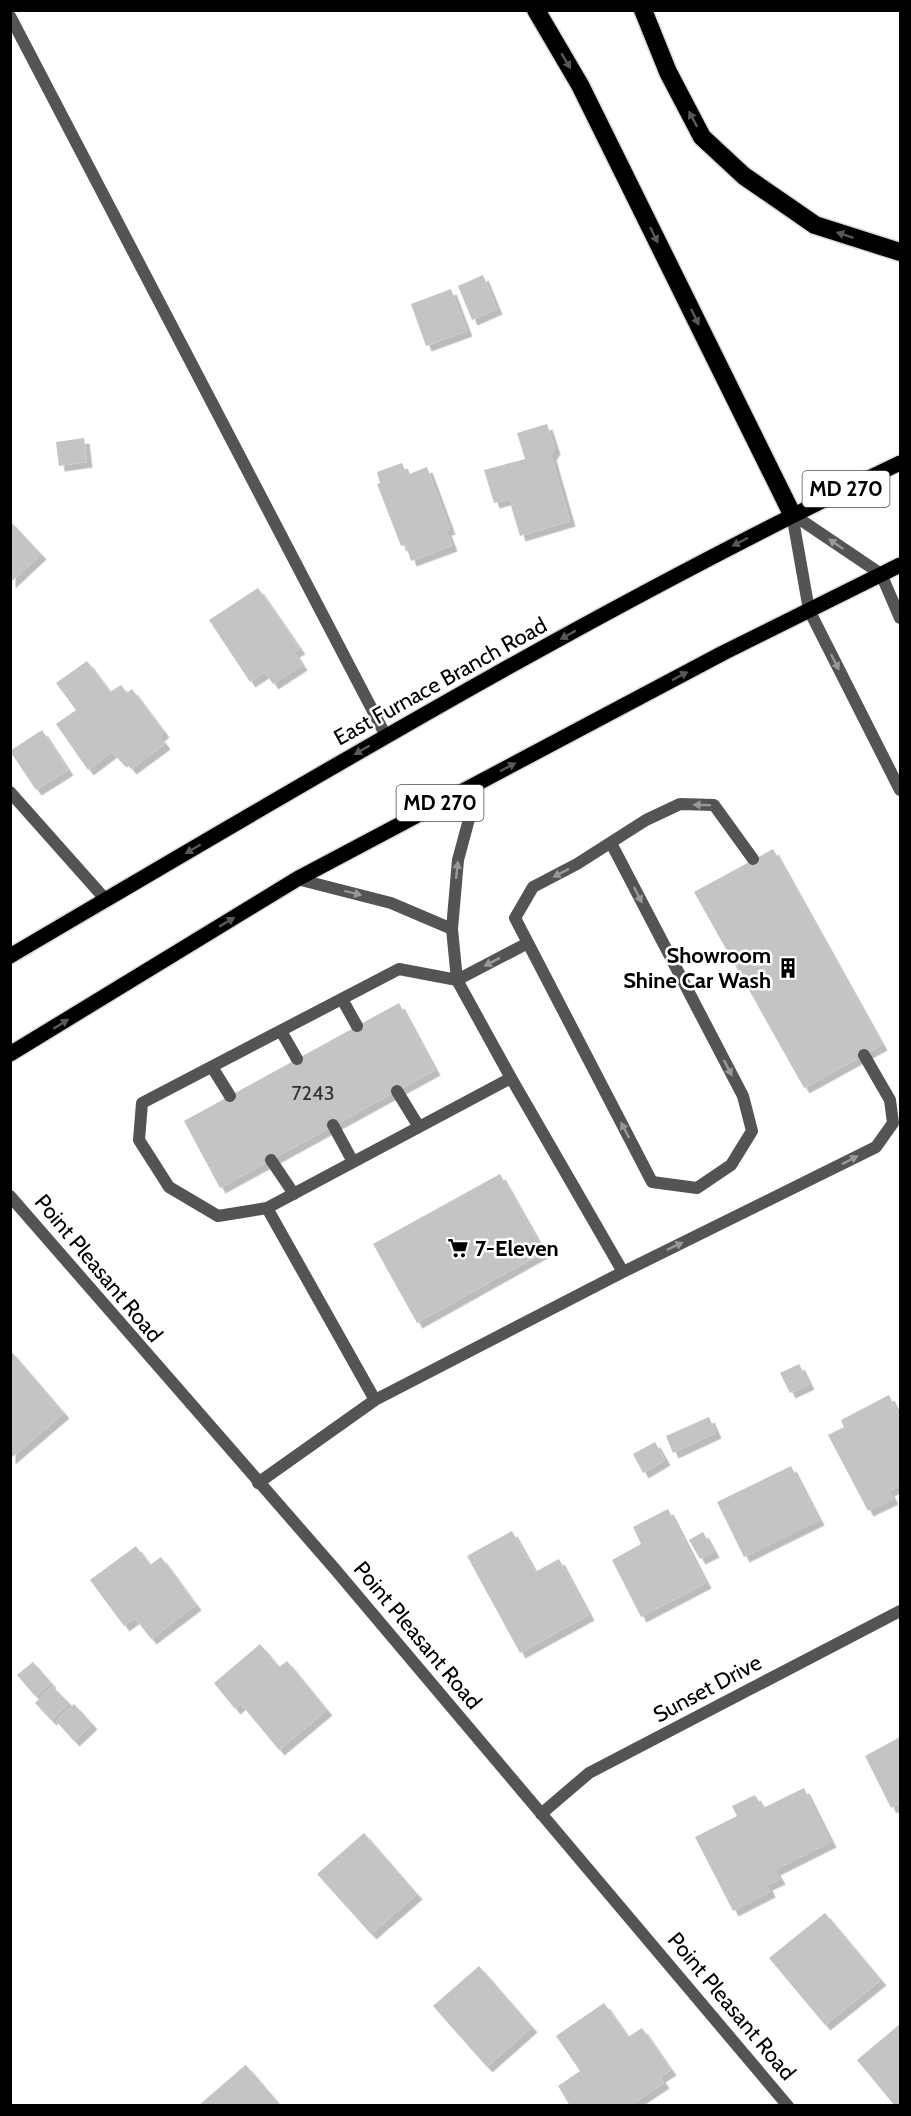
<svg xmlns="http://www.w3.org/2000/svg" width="911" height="2116" viewBox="0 0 911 2116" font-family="Cabin,sans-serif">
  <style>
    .building { fill: #c4c4c4; filter: url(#shadow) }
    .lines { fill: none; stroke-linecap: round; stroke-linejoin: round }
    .primary-casing { stroke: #dbdbdb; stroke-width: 18 }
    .highway-casing { stroke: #dbdbdb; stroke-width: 21 }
    .lane { stroke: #545454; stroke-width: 12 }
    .street { stroke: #545454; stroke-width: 12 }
    .primary { stroke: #000; stroke-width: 15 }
    .highway { stroke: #000; stroke-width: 18 }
    .oneway { fill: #595959 }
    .oneway2 { fill: #989898 }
    .labels { text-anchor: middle; stroke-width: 5; stroke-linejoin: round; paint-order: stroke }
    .number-label { font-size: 20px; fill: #313131 }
    .shield { fill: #fff; stroke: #4c4c4c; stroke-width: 1.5 }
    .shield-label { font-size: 21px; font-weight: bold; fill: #000 }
    .street-label { font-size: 22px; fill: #000; stroke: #fff }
    .poi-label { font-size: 22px; font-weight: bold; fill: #000; stroke: #fff; text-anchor: end }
  </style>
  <defs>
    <filter id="shadow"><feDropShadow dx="5.5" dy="5.5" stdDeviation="0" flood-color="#0004"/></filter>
  </defs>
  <rect width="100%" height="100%" fill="#fff"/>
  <path class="building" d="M 483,275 L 497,309 L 472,320 L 458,286 Z
    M 451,289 L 467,331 L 426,346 L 411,304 Z
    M 547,424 L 555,449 L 551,455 L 570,521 L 520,536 L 509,499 L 494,503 L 484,470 L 525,459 L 517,433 Z
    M 84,438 L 87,462 L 59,466 L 56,442 Z
    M 402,463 L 407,475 L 427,467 L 450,529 L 446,530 L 452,546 L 411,561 L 406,545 L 401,546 L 377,484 L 380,483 L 377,472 Z
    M 10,521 L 41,554 L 10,583 Z
    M 258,588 L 300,649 L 294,652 L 302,665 L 273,684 L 265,672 L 250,682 L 209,620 Z
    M 87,661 L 110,692 L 121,685 L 127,693 L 132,689 L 164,732 L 159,736 L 165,744 L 131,769 L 124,760 L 121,762 L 112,752 L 88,770 L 56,724 L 76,710 L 56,683 Z
    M 42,730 L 68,770 L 36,790 L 10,751 Z
    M 773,849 L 882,1045 L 804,1088 L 694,892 Z
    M 399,1003 L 435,1070 L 220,1188 L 184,1121 Z
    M 500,1174 L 544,1252 L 417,1323 L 373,1244 Z
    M 10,1350 L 64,1413 L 10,1459 Z
    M 799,1364 L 809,1384 L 790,1393 L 780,1373 Z
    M 889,1395 L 900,1418 L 900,1485 L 889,1491 L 893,1499 L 868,1511 L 828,1435 L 844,1427 L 841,1420 Z
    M 709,1417 L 716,1433 L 673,1453 L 666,1436 Z
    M 655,1442 L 665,1460 L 643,1473 L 633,1454 Z
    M 791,1466 L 819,1520 L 744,1557 L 717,1502 Z
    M 668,1509 L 706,1583 L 641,1617 L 612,1560 L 641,1544 L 633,1527 Z
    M 512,1531 L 535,1572 L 559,1559 L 589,1615 L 520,1653 L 467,1556 Z
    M 703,1532 L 714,1552 L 700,1559 L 689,1540 Z
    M 136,1546 L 150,1565 L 161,1557 L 196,1605 L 151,1639 L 135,1618 L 124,1626 L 90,1580 Z
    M 260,1644 L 279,1667 L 287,1661 L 327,1710 L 279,1750 L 241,1704 L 235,1709 L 214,1683 Z
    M 33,1662 L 51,1683 L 35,1696 L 17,1675 Z
    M 52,1686 L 69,1703 L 51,1720 L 35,1703 Z
    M 74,1704 L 92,1724 L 74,1741 L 56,1721 Z
    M 900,1737 L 900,1803 L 891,1808 L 865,1756 Z
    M 804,1788 L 831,1842 L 775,1870 L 780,1879 L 767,1885 L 770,1892 L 733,1911 L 695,1837 L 737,1816 L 732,1806 L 755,1795 L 763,1808 Z
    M 364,1833 L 417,1894 L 371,1934 L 317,1874 Z
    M 825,1913 L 881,1980 L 825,2025 L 769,1958 Z
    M 479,1966 L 532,2027 L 487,2067 L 433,2006 Z
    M 604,2003 L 628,2037 L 642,2028 L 671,2070 L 660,2077 L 664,2083 L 634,2103 L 636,2106 L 570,2106 L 558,2086 L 580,2071 L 556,2036 Z
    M 900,2024 L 900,2106 L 895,2106 L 857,2060 Z
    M 246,2065 L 281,2106 L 198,2106 L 243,2067 Z"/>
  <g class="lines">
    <g class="primary-casing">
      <path id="primary" d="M 10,956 C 303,784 594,609 900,463
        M 10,1054 L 297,879 L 723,653 L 900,565"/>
    </g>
    <g class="highway-casing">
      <path id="highway" d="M 536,10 L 580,85 L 792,514
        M 643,10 L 668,72 L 702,137 L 744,176 L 815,225 L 900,252"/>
    </g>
    <path class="lane" d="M 10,16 L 386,736
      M 10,792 L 106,900
      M 611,843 L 743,1096 L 752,1131 L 731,1165 L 697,1188 L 652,1182 L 515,918 L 533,887 L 577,864 L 646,820 L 680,804 L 714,805 L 753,859
      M 297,879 L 391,903 L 452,929
      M 342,999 L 357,1026
      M 281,1031 L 297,1059
      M 212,1067 L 230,1096
      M 511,1078 L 623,1272
      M 397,1091 L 419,1127
      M 333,1125 L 353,1162
      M 271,1160 L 294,1194
      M 267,1208 L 218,1216 L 169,1187 L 139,1140 L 142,1103 L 399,969 L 457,980 L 526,944
      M 375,1400 L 623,1272 L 876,1147 L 893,1123 L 890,1100 L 864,1055
      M 258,1483 L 375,1400 L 267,1208 L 511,1078 L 457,980 L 452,929 L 458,860 L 479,782"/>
    <path class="street" d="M 792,514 L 809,610 L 900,790
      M 792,514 L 881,574 L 900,618
      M 10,1196 L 334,1568 L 788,2106
      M 541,1814 L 589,1773 L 900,1611"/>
    <use href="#primary" class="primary"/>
    <use href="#highway" class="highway"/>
  </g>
  <defs><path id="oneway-solid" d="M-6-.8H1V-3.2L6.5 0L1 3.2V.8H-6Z" transform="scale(1.5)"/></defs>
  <g class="oneway">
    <use href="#oneway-solid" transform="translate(566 61) rotate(59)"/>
    <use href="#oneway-solid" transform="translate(693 119) rotate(-118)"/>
    <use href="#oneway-solid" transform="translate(654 235) rotate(64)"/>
    <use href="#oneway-solid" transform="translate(845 235) rotate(-162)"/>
    <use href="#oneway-solid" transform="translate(695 317) rotate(64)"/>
    <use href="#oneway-solid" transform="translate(740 542) rotate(152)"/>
    <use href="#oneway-solid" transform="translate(568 635) rotate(151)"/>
    <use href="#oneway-solid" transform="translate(680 676) rotate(-28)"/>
    <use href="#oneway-solid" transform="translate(362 750) rotate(150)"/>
    <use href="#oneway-solid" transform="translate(508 767) rotate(-28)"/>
    <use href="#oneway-solid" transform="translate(193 849) rotate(150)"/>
    <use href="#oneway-solid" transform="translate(227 922) rotate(-31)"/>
    <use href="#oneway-solid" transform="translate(61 1024) rotate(-32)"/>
  </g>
  <g class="oneway2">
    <use href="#oneway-solid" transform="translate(836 544) rotate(-146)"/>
    <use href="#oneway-solid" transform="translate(835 662) rotate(63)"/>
    <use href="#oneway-solid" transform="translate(702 805) rotate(-179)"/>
    <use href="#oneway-solid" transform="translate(457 870) rotate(-84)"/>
    <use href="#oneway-solid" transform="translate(561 873) rotate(153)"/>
    <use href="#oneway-solid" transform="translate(353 893) rotate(14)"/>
    <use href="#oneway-solid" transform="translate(638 895) rotate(63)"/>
    <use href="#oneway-solid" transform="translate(492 962) rotate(153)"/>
    <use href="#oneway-solid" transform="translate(728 1068) rotate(63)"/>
    <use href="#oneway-solid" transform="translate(625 1130) rotate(-118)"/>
    <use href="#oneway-solid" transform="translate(850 1160) rotate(-27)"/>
    <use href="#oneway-solid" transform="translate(675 1246) rotate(-25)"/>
  </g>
  <defs>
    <g id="building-bare" transform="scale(1.62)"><path d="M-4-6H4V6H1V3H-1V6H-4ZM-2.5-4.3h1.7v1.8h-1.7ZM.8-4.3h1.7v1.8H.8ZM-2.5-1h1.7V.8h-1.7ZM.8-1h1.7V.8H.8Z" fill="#000" stroke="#fff" stroke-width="2.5" paint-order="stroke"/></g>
    <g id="supermarket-bare" transform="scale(1.62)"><path d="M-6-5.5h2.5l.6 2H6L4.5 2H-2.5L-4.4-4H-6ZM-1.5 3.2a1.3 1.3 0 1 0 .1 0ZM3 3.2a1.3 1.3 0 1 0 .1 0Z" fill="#000" stroke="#fff" stroke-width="2.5" paint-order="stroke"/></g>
  </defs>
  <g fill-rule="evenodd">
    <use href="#building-bare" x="788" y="968"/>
    <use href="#supermarket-bare" x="458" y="1248"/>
  </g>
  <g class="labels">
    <g class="number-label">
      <text x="313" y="1100">7243</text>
    </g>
    <g class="shield">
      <rect x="802.5" y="471" width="87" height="36" rx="4.5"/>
      <rect x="396.5" y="785" width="87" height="36" rx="4.5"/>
    </g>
    <g class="shield-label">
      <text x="846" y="496">MD 270</text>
      <text x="440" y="810">MD 270</text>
    </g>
    <g class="street-label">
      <text transform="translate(440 681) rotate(-29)" y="8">East Furnace Branch Road</text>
      <text transform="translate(99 1268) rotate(50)" y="8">Point Pleasant Road</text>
      <text transform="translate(418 1635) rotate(50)" y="8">Point Pleasant Road</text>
      <text transform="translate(707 1688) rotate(-28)" y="8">Sunset Drive</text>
      <text transform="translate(732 2006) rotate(50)" y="8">Point Pleasant Road</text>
    </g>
    <g class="poi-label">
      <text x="771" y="963">Showroom<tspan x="771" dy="25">Shine Car Wash</tspan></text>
      <text x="475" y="1256" text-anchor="start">7-Eleven</text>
    </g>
  </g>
  <rect width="911" height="2116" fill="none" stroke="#000000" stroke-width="24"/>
</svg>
